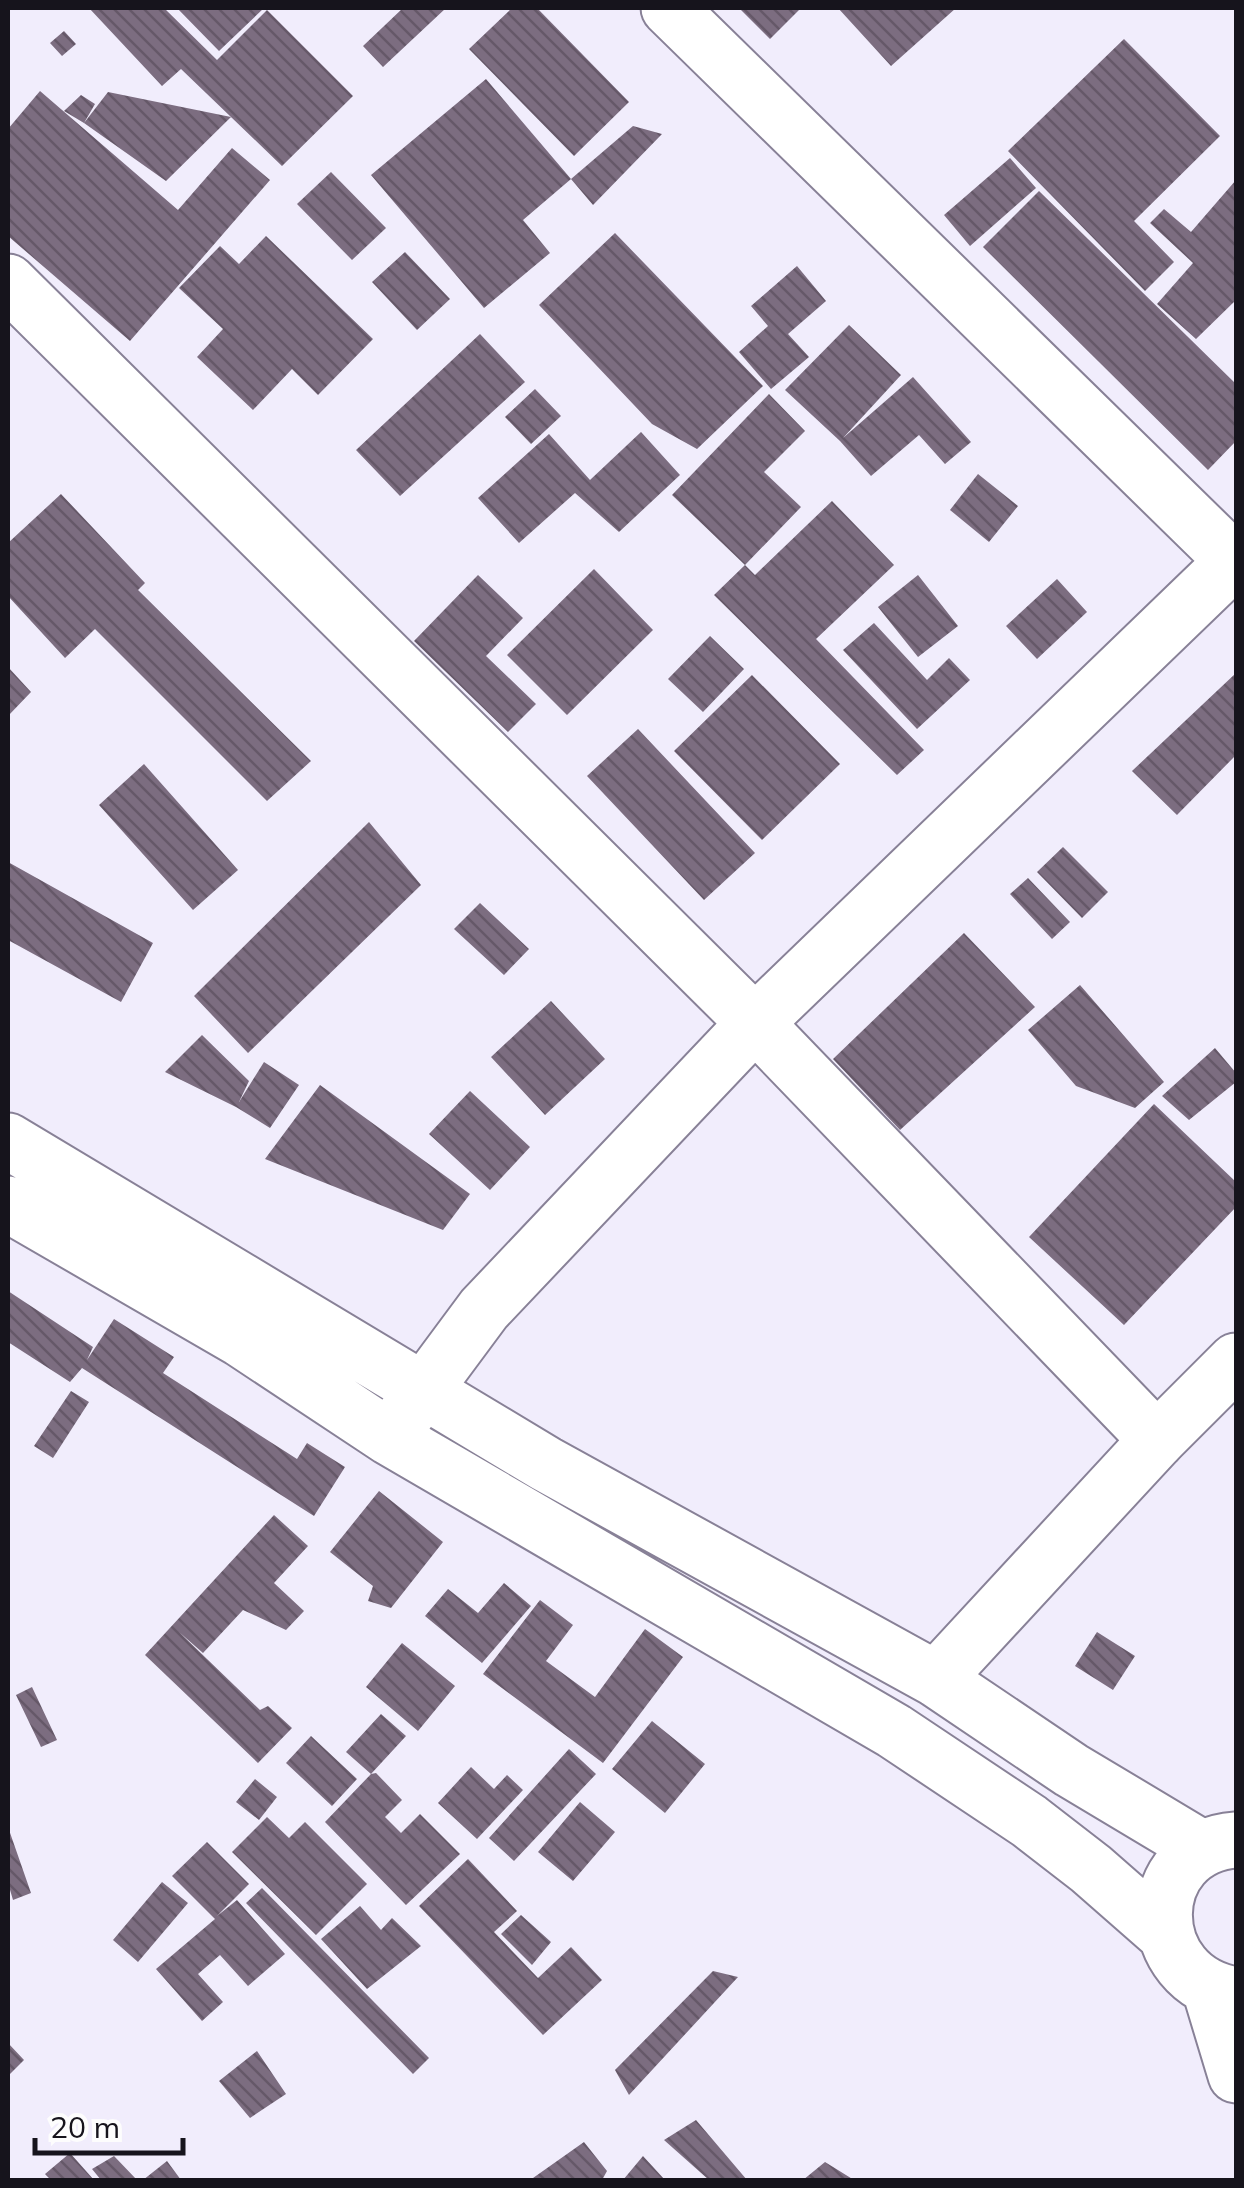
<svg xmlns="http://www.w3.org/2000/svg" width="1244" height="2188" viewBox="0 0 1244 2188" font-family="Mulish,sans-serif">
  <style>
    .building { fill: url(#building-back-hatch) }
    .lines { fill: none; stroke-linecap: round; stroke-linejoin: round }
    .street-casing { stroke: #888197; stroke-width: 59 }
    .secondary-casing { stroke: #888197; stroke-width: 59 }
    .street { stroke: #fff; stroke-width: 55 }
    .secondary { stroke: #fff; stroke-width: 55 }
  </style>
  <defs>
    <pattern id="building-back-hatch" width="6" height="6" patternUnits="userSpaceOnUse" patternTransform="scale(2.5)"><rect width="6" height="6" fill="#7c6d80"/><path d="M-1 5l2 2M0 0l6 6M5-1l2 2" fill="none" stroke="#655868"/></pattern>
  </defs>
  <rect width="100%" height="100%" fill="#f1edfc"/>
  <path class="building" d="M 89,8 L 164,8 L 217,60 L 267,10 L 353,96 L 282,166 L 181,69 L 162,86 Z
    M 177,8 L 264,8 L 219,51 Z
    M 403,8 L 446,8 L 383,67 L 363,46 Z
    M 512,8 L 537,8 L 629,102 L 574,156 L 469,49 Z
    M 739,8 L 801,8 L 770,39 Z
    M 838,8 L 956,8 L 891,66 Z
    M 64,31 L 76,44 L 62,56 L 50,43 Z
    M 1124,39 L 1220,136 L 1134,221 L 1174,262 L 1145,291 L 1008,151 Z
    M 486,79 L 571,179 L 523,220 L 550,253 L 484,308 L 371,175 Z
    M 40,91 L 178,210 L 232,148 L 270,180 L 130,341 L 8,236 L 8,129 Z
    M 108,92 L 231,117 L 166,181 L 84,123 Z
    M 81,95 L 95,104 L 84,123 L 64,111 Z
    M 633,126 L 662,134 L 593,205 L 571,179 Z
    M 1010,158 L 1036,188 L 970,246 L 944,215 Z
    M 331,172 L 386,228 L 352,260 L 297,204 Z
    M 1236,180 L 1236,300 L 1196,339 L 1157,304 L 1193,263 L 1150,223 L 1164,209 L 1191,232 Z
    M 1039,191 L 1236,384 L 1236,441 L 1208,470 L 983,247 Z
    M 615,233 L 763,386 L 697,449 L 652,424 L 539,305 Z
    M 266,236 L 373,339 L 318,395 L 292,369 L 253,410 L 197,357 L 223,329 L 179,288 L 220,246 L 239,264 Z
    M 405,252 L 450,299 L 417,330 L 372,282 Z
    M 797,266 L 826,301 L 788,334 L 809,357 L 771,389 L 739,352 L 768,326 L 751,306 Z
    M 849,325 L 901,375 L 843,438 L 913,377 L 971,442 L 945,464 L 919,435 L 871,476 L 840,441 L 785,390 Z
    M 480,334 L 525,382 L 400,496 L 356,450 Z
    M 535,389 L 561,416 L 531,444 L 505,417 Z
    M 769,394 L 805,431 L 764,472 L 801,507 L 745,565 L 672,495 Z
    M 641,432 L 680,475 L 619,532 L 575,493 L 519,543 L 478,498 L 549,434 L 590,480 Z
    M 978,474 L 1018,506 L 989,542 L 950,510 Z
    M 61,494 L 145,583 L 138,590 L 311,761 L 267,801 L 95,629 L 65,658 L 8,596 L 8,543 Z
    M 832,501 L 894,565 L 816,639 L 924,750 L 897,775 L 714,595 L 745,565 L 755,575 Z
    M 594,569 L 653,630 L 567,715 L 507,655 Z
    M 478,575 L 523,618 L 486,656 L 536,704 L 508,732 L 414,641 Z
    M 918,575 L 958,626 L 918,657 L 878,607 Z
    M 1057,579 L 1087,612 L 1037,659 L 1006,626 Z
    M 874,623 L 927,680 L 949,658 L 970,680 L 917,729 L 843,650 Z
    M 710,636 L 744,669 L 703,712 L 668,679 Z
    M 8,667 L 31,692 L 8,716 Z
    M 1236,673 L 1236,755 L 1177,815 L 1132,771 Z
    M 752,675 L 840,764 L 762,840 L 674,751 Z
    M 638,729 L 755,853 L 704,900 L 587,776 Z
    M 144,764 L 238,870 L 193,910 L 99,805 Z
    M 369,822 L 421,885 L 248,1053 L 194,996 Z
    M 1063,847 L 1108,892 L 1082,918 L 1037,872 Z
    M 8,862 L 153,943 L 121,1002 L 8,940 Z
    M 1028,878 L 1070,922 L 1052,939 L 1010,894 Z
    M 480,903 L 529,949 L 504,975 L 454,929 Z
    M 964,933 L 1035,1007 L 900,1130 L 833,1059 Z
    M 1080,985 L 1164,1082 L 1135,1108 L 1076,1086 L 1028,1030 Z
    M 551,1001 L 605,1059 L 545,1115 L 491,1057 Z
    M 202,1035 L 249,1081 L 239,1102 L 264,1062 L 299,1085 L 270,1128 L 236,1107 L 165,1072 Z
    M 1215,1048 L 1236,1073 L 1236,1082 L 1189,1120 L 1162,1096 Z
    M 320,1085 L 470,1194 L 443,1230 L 265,1159 Z
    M 470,1091 L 530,1147 L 490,1190 L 429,1134 Z
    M 1154,1104 L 1236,1182 L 1236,1207 L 1124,1325 L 1029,1237 Z
    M 8,1291 L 93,1347 L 87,1360 L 114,1319 L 174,1357 L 163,1373 L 297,1459 L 307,1443 L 345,1467 L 314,1516 L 82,1368 L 70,1382 L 8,1342 Z
    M 71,1391 L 89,1402 L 53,1458 L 34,1446 Z
    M 379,1491 L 443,1542 L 391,1608 L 368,1601 L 373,1586 L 330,1552 Z
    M 274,1515 L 308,1546 L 274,1583 L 304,1611 L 286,1630 L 243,1610 L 203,1653 L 179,1632 L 260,1710 L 268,1706 L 292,1728 L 258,1763 L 145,1655 Z
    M 504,1583 L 531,1606 L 482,1663 L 425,1616 L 448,1589 L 478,1613 Z
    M 540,1600 L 573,1625 L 546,1661 L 595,1697 L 645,1629 L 683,1657 L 603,1763 L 483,1674 Z
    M 1097,1632 L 1135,1656 L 1113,1690 L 1075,1666 Z
    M 402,1643 L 455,1686 L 418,1731 L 366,1687 Z
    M 32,1687 L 57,1740 L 41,1747 L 16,1695 Z
    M 381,1714 L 406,1736 L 371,1774 L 346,1752 Z
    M 652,1721 L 705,1764 L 665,1813 L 612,1769 Z
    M 311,1736 L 357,1779 L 332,1806 L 286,1763 Z
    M 569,1749 L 596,1774 L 514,1861 L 489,1838 Z
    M 471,1767 L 494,1789 L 507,1775 L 523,1790 L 477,1839 L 438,1803 Z
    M 376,1773 L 402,1800 L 385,1817 L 401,1833 L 420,1814 L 460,1854 L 406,1905 L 325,1822 L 371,1774 Z
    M 255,1779 L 277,1797 L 259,1820 L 236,1802 Z
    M 580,1802 L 615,1832 L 573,1881 L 538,1852 Z
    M 267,1817 L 289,1838 L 305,1822 L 367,1884 L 316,1935 L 232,1852 Z
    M 8,1827 L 31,1893 L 13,1900 L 8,1883 Z
    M 207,1842 L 249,1884 L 217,1916 L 237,1900 L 285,1954 L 248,1986 L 220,1955 L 198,1974 L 223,2002 L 202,2021 L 156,1969 L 215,1919 L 172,1876 Z
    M 468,1859 L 517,1911 L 494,1932 L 538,1978 L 571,1947 L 602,1980 L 543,2035 L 419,1906 Z
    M 162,1882 L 188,1903 L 138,1962 L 113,1940 Z
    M 262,1888 L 429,2058 L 413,2074 L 246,1903 Z
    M 360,1906 L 381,1930 L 392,1918 L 421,1946 L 367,1989 L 321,1939 Z
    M 521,1915 L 551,1942 L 532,1965 L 501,1934 Z
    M 713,1971 L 738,1977 L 629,2095 L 615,2070 Z
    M 8,2043 L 24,2060 L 8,2076 Z
    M 257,2051 L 286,2094 L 250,2118 L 219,2081 Z
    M 696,2120 L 747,2180 L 709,2180 L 664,2140 Z
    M 584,2142 L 607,2171 L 602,2180 L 535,2180 L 533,2178 Z
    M 70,2153 L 94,2180 L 51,2180 L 45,2174 Z
    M 114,2156 L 137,2180 L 101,2180 L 92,2169 Z
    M 643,2156 L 665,2180 L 623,2180 Z
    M 167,2161 L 181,2180 L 143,2180 Z
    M 825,2162 L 854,2180 L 803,2180 Z"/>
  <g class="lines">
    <g class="street-casing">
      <path id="street" d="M 669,8 L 1234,561
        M 8,282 L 755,1023 L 1157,1440
        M 395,1429 L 484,1309 L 755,1023 L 1236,559"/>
    </g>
    <g class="secondary-casing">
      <path id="secondary" d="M 8,1141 L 546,1464 L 936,1679 L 1071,1770 L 1203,1849
        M 8,1204 L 241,1339 L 389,1437 L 894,1731 L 1029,1821 L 1091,1869 L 1164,1933
        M 936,1679 L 1157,1440 L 1236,1361
        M 1236,1840 C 1141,1847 1140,1980 1236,1995
        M 1210,1989 L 1236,2075"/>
    </g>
    <use href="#street" class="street"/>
    <use href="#secondary" class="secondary"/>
  </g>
  <rect width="1244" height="2188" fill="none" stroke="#16141c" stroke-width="20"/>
  <path d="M35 2138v15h148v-15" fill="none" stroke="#16141c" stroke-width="5"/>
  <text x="50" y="2138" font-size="30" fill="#16141c" stroke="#fdfdfd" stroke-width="8" paint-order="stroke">20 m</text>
</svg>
